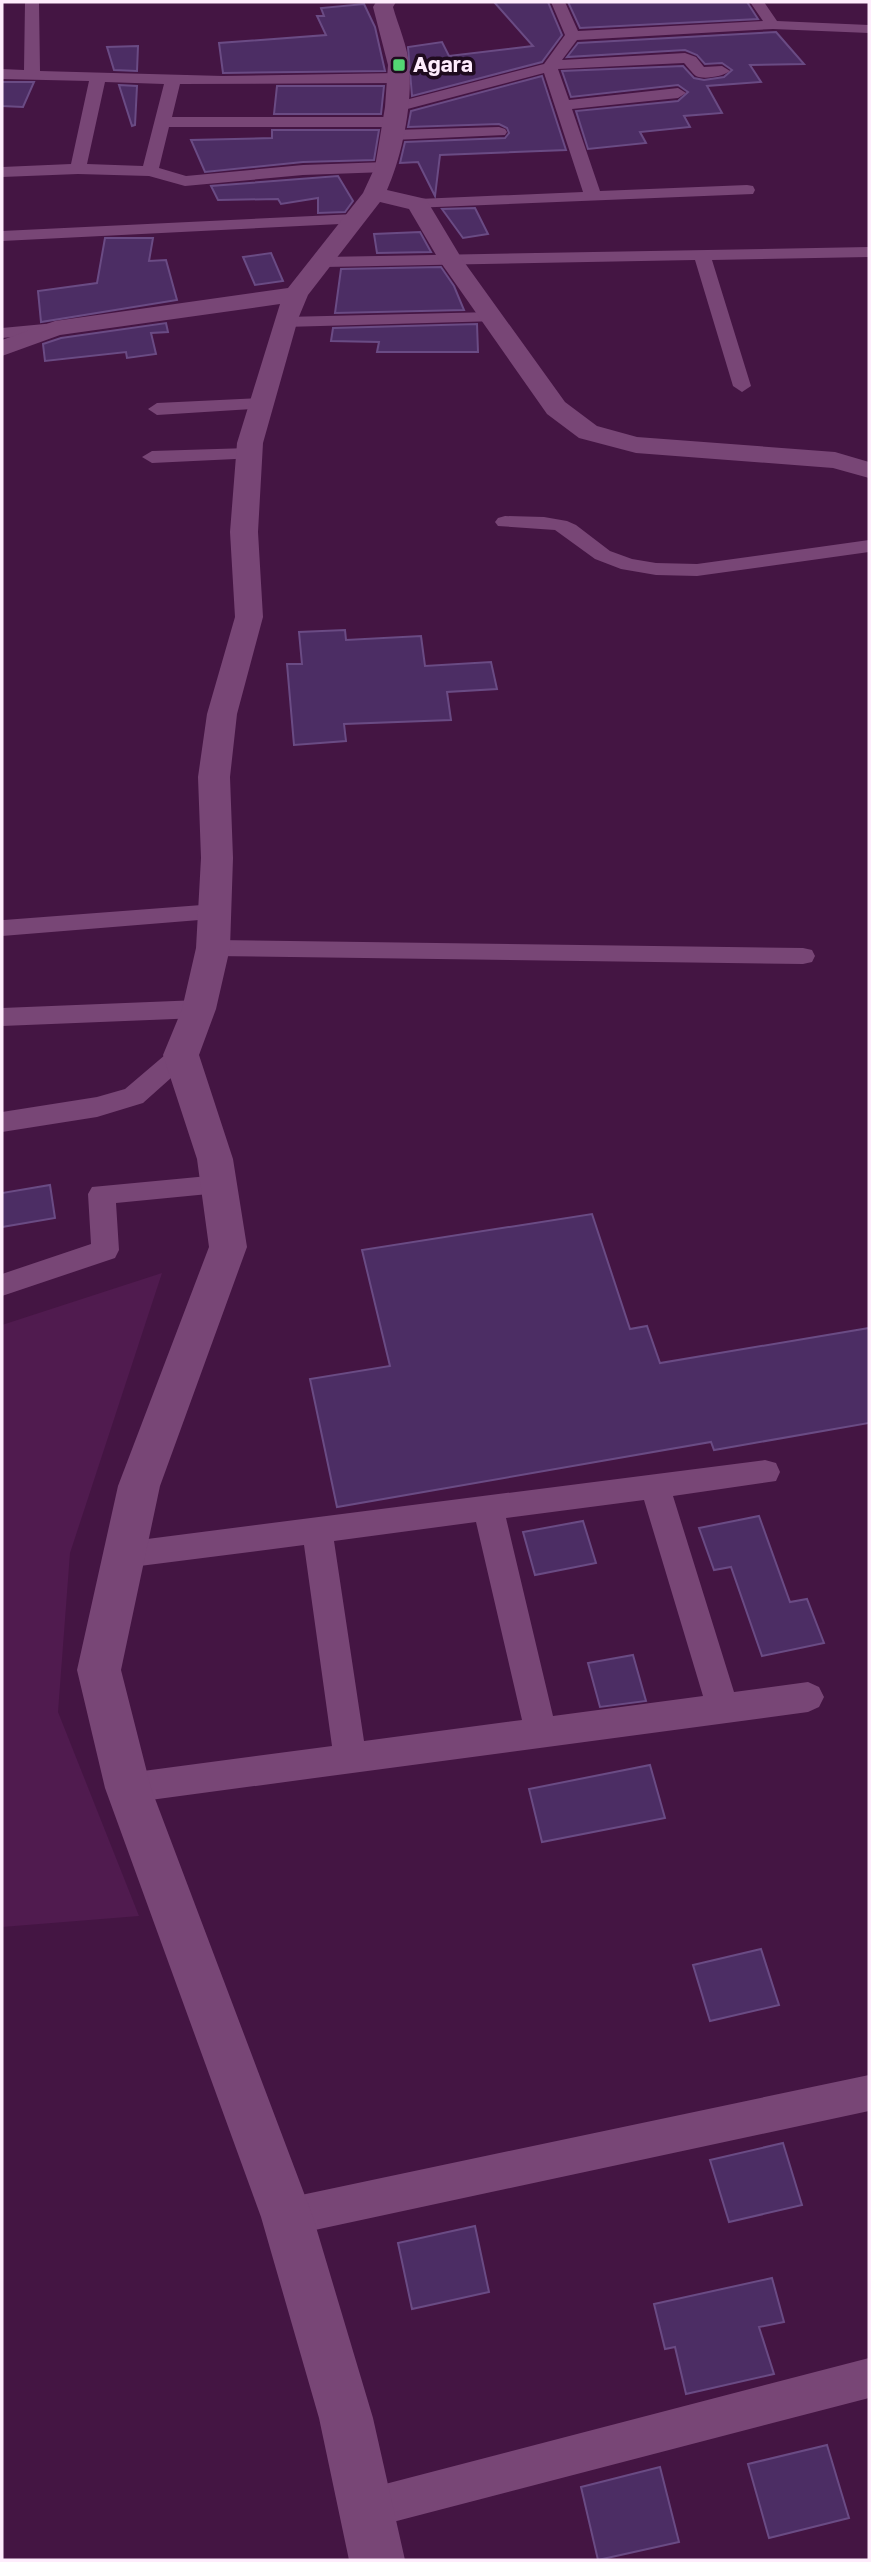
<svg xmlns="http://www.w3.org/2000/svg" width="871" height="2562" viewBox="0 0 871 2562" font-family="'Golos Text',sans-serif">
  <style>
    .built { fill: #501b4f }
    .building { fill: #4c2d64; stroke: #6a4b84; stroke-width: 2 }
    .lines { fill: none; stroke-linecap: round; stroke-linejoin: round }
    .street { fill: #784676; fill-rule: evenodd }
    .secondary { fill: #784676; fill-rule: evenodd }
    .poi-dot { fill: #53d673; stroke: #1f0b1f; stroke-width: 2.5 }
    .labels { text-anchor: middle; stroke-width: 7; stroke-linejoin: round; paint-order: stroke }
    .far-poi-label { font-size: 21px; font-weight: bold; fill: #feecfc; stroke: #1f0b1f; text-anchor: start }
  </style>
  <rect width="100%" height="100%" fill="#441543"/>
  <path class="built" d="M 162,1273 L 70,1553 L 58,1712 L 139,1916 L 2,1927 L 2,1325 Z"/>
  <path class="building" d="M 494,2 L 548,2 L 562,35 L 542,62 L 412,96 L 408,47 L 442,42 L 449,56 L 533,46 Z
    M 568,2 L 747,2 L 758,19 L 580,28 Z
    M 364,4 L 375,27 L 385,71 L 223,73 L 219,43 L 326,35 L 317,16 L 324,16 L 321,8 Z
    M 776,32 L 804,64 L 750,65 L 761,82 L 707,86 L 722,113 L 684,116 L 690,127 L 640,132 L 646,143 L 588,149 L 576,111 L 678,101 L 688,92 L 678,85 L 571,97 L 562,71 L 683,66 L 694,78 L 704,80 L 724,77 L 732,70 L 722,63 L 705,64 L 697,55 L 685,50 L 567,57 L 578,43 Z
    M 138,46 L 137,71 L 114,70 L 107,47 Z
    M 542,76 L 566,150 L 440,155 L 435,196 L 418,162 L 400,163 L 405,142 L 505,138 L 509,133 L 507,128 L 499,124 L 408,127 L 411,111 Z
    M 2,82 L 34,82 L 23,107 L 2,106 Z
    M 119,85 L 137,86 L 135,125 L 132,126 Z
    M 277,86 L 384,86 L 381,114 L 274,114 Z
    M 272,130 L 379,130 L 374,160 L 303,162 L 205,172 L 191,140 L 272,138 Z
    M 338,176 L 353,201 L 345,212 L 318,213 L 318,198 L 281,204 L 278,199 L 218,200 L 211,186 Z
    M 475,208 L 488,234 L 463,238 L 442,209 Z
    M 420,232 L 431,252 L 377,253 L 374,234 Z
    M 105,238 L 153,238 L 149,261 L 166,260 L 177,300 L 41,322 L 38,291 L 97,283 Z
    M 271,253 L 283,281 L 255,285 L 243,257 Z
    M 441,267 L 454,286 L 464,310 L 335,313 L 341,269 Z
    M 166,323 L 168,332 L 151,333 L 156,354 L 127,358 L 126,352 L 45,361 L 43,344 L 61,338 Z
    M 477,324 L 478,352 L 377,352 L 379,342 L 331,341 L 333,328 Z
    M 345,630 L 346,640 L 421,636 L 425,666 L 491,662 L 497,689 L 447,692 L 451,720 L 344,724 L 346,741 L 294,745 L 287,664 L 302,664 L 299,632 Z
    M 50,1185 L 55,1218 L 2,1227 L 2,1193 Z
    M 592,1214 L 630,1329 L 647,1326 L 660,1363 L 869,1328 L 869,1423 L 714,1450 L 711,1442 L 337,1507 L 310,1379 L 390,1366 L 362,1250 Z
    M 759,1516 L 790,1602 L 807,1599 L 824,1643 L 762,1656 L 731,1567 L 714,1570 L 699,1528 Z
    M 583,1521 L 596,1563 L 535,1575 L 523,1532 Z
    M 633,1655 L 646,1701 L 600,1707 L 588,1663 Z
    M 650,1765 L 665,1818 L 542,1842 L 529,1789 Z
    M 761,1949 L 779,2005 L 710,2021 L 693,1965 Z
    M 783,2143 L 802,2205 L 729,2222 L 710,2160 Z
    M 475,2226 L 489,2292 L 412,2309 L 398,2243 Z
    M 772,2278 L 784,2322 L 759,2327 L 774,2374 L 686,2394 L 675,2347 L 665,2349 L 654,2304 Z
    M 827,2445 L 849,2518 L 769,2538 L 748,2464 Z
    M 660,2467 L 679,2542 L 598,2560 L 581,2487 Z"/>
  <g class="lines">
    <path class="street" d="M 25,2 L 39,2 L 40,71 L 223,76 L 398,73 L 406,78 L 398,83 L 180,84 L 172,117 L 393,117 L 401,122 L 393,127 L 169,127 L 159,168 L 186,176 L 303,165 L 386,162 L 394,167 L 386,172 L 303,175 L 185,186 L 149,176 L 78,174 L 2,177 L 2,167 L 71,164 L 89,81 L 2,79 L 2,69 L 24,70 ZM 105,82 L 164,84 L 143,166 L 87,164 Z
      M 551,2 L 565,2 L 578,31 L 763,21 L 750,2 L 764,2 L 777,21 L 869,25 L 869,33 L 773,29 L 577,40 L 562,60 L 685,53 L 696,57 L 704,67 L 722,66 L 730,71 C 724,76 704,80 696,76 C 692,73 687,66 684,63 L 558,69 L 569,100 L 678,88 L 686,93 L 678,98 L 572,109 L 600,191 L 747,185 L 753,186 L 755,190 L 753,194 L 412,208 L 410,204 L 418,199 L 583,192 L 544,73 L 396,112 L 388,107 L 390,104 L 544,64 L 565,35 Z
      M 499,127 L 505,129 L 507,132 L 505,135 L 393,140 L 385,135 L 393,130 Z
      M 355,214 L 363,219 L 361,223 L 2,241 L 2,231 Z
      M 869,247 L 869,257 L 712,260 L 751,386 L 742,392 L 733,386 L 695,260 L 324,267 L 315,262 L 324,257 Z
      M 492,312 L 501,317 L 498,321 L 285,327 L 276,322 L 285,317 Z
      M 55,323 L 61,324 L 64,328 L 61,332 L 2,338 L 2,328 Z
      M 262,398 L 271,404 L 269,408 L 157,415 L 148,409 L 157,403 Z
      M 249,448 L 256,450 L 259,454 L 256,458 L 152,463 L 142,457 L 152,451 Z
      M 505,516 L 544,517 L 567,521 L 576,525 L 610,551 L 632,559 L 656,563 L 697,564 L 869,540 L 869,552 L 697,576 L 656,575 L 621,569 L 595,559 L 555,530 L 498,526 L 495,522 L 498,518 Z
      M 215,904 L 224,906 L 227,912 L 224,918 L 2,936 L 2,920 L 4,920 Z
      M 213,940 L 803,948 L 812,950 L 815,956 L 812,962 L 803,964 L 213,956 L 204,954 L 201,948 L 204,942 Z
      M 199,1000 L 208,1003 L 212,1009 L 208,1015 L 199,1018 L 2,1026 L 2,1008 Z
      M 181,1046 L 190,1049 L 194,1055 L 190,1061 L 143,1103 L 97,1117 L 2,1132 L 2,1112 L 97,1097 L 125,1089 L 172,1049 Z
      M 219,1175 L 229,1178 L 232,1185 L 229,1192 L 116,1203 L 119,1250 L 115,1258 L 2,1296 L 2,1274 L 91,1244 L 88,1194 L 92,1187 Z
      M 765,1460 L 776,1463 L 780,1472 L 776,1481 L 673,1496 L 734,1692 L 808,1682 L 819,1687 L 824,1697 L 819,1707 L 808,1712 L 128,1803 L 116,1799 L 111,1788 L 116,1777 L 128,1773 L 332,1746 L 304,1545 L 124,1568 L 113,1564 L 109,1555 L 113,1546 L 124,1542 ZM 644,1500 L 703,1696 L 553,1716 L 506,1518 ZM 476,1522 L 522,1720 L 364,1741 L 334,1541 Z
      M 869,2075 L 869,2111 L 287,2236 L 274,2230 L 268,2217 L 274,2204 L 287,2198 Z
      M 869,2358 L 869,2398 L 366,2529 L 352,2523 L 346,2509 L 352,2495 L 366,2489 Z"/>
    <path class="secondary" d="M 376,2 L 396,2 L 393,7 C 398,25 408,47 409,66 C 413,102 402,157 387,190 L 426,199 L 462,259 L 565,402 L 597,426 L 637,437 L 835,452 L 869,462 L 869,478 L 833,468 L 636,453 L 579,438 L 547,414 L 439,260 L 409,209 L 380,202 L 308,295 L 298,319 L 263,443 L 258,532 L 263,617 L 237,714 L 230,777 L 233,858 L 230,948 L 216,1009 L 199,1055 L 233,1159 L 247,1247 L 160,1486 L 121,1670 L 151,1788 L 313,2217 L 373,2418 L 405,2560 L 349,2560 L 319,2418 L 261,2217 L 105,1788 L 77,1670 L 118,1486 L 209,1247 L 197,1159 L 163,1055 L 182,1009 L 196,948 L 201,858 L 198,777 L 207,714 L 235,617 L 230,532 L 237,443 L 280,304 L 60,335 L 2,356 L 2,340 L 55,321 L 288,288 L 363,193 L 375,167 L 385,107 L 388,65 L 373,7 Z"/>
  </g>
  <rect class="poi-dot" x="392" y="58" width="14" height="14" rx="3.5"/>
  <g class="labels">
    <g class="far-poi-label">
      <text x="413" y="72">Agara</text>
    </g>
  </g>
  <rect width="871" height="2562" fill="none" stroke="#feecfc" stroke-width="7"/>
</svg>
